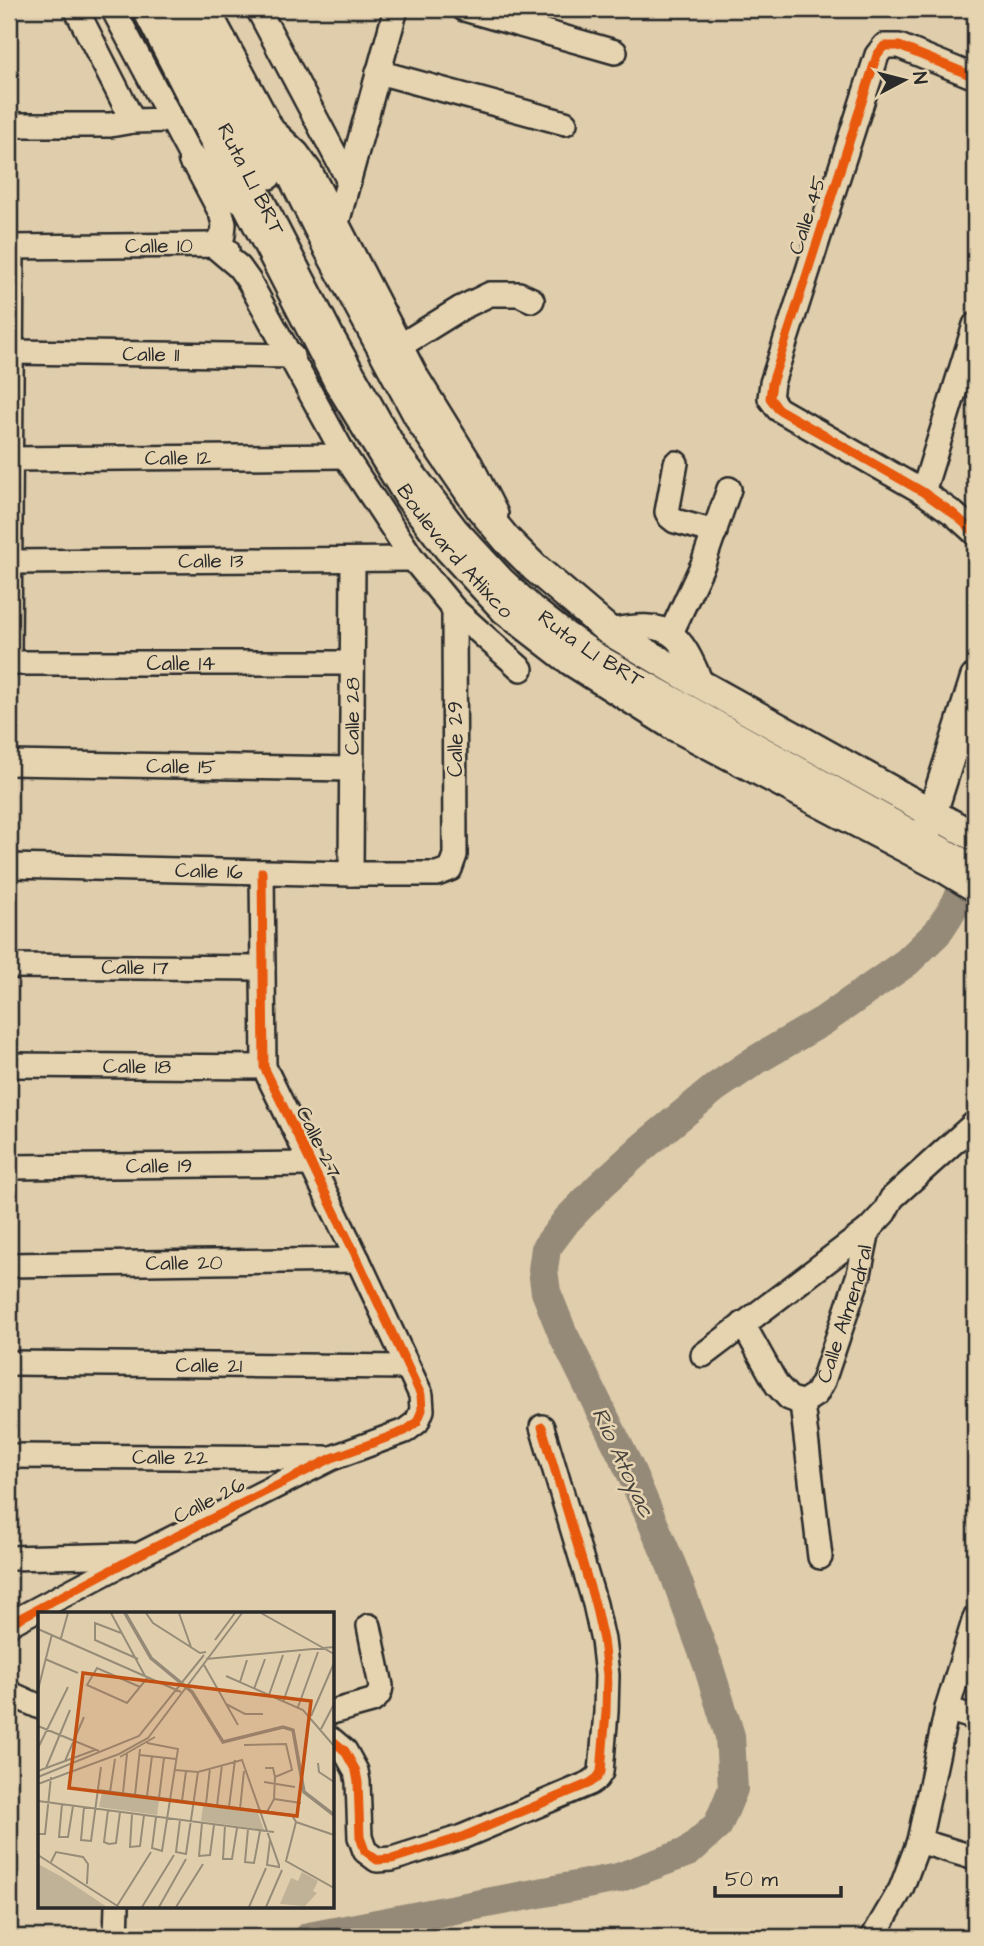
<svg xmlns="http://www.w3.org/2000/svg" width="984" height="1946" viewBox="0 0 984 1946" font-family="'Architects Daughter',sans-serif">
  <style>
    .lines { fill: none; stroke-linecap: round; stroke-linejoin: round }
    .river { stroke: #958a78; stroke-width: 30 }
    .minor-casing { stroke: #2b2b2b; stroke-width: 28 }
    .major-casing { stroke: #2b2b2b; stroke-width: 33 }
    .minor { stroke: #e6d4b1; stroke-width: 23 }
    .major { stroke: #e6d4b1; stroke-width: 28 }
    .cycleway-casing { stroke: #e6d4b1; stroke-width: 13 }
    .cycleway { stroke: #e8590c; stroke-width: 9 }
    .labels { text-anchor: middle; stroke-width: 5; stroke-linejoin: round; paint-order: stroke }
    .street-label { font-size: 21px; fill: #2b2b2b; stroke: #e6d4b1 }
    .water-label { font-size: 23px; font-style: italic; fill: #46433e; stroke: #e6d4b1 }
    .inset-river { fill: none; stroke: #958a78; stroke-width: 3.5 }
    .inset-road { fill: none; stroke: #978c78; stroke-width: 2 }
    .view { fill: #c25012; fill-opacity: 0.15; stroke: #c25012; stroke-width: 3.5 }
    .inset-edge { fill: none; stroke: #2b2b2b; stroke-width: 3.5 }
  </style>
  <rect width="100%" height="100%" fill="#dfcdac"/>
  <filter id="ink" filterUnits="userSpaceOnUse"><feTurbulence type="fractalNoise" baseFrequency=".0143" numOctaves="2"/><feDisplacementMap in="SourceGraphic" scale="14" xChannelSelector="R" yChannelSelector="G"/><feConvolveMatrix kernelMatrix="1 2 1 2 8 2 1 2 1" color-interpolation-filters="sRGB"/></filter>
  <g filter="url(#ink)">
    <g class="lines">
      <path class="river" d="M 309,1937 L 618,1878 L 688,1852 L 718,1825 L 733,1789 L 730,1736 L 708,1665 L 672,1567 L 630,1470 L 562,1332 L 546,1292 L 543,1270 L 546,1248 L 567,1220 L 601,1185 L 644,1146 L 716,1087 L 756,1060 L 823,1021 L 907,962 L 937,933 L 954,907 L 975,864"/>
      <g class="minor-casing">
        <g id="minor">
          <path d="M 76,9 L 133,121"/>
          <path d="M 113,9 L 221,213 L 224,224 L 223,235 L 213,245"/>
          <path id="s1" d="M 164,9 L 332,336 L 397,452 L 456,529 L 503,580 L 532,607 L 565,633 L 598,656 L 640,680 L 975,867"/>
          <path d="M 183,9 L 269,177"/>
          <path d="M 258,9 L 349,181"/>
          <path d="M 464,9 L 615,52"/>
          <path d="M 378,72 L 565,123"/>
          <path d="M 975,77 L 899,46 L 884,46 L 877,55 L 772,383 L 770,398 L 778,409 L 923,492 L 954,514 L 975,533"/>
          <path d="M 9,125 L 110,125 L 133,121 L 172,120"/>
          <path d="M 276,133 L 297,153 L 310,171 L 415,374 L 470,463 L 496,514"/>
          <path d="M 337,223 L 396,9"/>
          <path d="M 213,245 L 239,267 L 249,281 L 345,456 L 413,559 L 454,609 L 521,669"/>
          <path id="s2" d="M 9,247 L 213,245 L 227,250"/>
          <path d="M 400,346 L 461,308 L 490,294 L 519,294 L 532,300"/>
          <path id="s3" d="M 11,352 L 292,356"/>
          <path id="s4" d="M 10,459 L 345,456"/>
          <path d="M 676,463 L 667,512 L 670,517 L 675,521 L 715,532"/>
          <path d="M 923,492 L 975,325"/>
          <path id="s5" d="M 10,562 L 413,559"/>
          <path d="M 609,631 C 669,619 680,631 702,685"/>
          <path d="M 671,633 L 703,564 L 729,489"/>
          <path d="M 9,654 L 12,247"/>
          <path id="s6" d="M 9,663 L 352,663"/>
          <path id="s7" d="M 9,763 L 352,769"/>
          <path id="s8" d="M 9,866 L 351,874 L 437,874 L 450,869 L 455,855 L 454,609"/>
          <path id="s9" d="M 351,874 L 353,560"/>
          <path id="s10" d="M 9,966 L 263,968"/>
          <path id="s11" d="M 9,1065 L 264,1067"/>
          <path id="s12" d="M 9,1167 L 310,1164"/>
          <path id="s13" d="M 9,1265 L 358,1260"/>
          <path d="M 743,1324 L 777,1385 L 789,1398 L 802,1403"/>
          <path d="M 703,1355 L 868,1230 L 884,1213 L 892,1198 L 975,1123"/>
          <path id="s14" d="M 9,1363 L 407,1367"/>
          <path id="s15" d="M 802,1403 L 816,1394 L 823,1381 L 859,1274 L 868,1230"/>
          <path d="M 802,1403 L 820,1557"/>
          <path id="s16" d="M 9,1456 L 325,1458"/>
          <path d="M 9,1558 L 132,1555"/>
          <path d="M 9,1624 L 139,1555 L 332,1458 L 405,1431 L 417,1422 L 422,1410 L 421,1395 L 358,1260 L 264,1067 L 262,872"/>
          <path d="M 9,1693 L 40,1707"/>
          <path d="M 947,1709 L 975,1718"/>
          <path d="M 332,1712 L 372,1701 C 378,1697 380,1694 381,1686 L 369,1626"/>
          <path d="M 332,1740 L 345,1751 L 356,1771 L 358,1782 L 360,1837 L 365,1851 L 377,1860 L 392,1859 L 462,1837 L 590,1783 L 597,1778 L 601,1772 L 606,1712 L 607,1675 L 603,1640 L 595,1604 L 542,1427"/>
          <path d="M 919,1841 L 975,1858"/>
          <path d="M 116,1937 L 117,1906"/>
          <path d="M 873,1937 L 901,1889 L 919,1841 L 947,1709 L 975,1618"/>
        </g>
      </g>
      <g class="major-casing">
        <g id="major">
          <path id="s17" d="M 147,9 L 339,383 L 409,497 L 448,548 L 505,610 L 571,661 L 674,726 L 942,867 L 975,887"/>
          <path d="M 205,9 L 266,123 L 329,250 L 422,423 L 481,509 L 507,540 L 535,568 L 609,631 L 691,679 L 975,837"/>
          <path d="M 193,160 L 240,198"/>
          <path d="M 919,855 L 975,678"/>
        </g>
      </g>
      <use href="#minor" class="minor"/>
      <use href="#major" class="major"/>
      <g class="cycleway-casing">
        <path id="cycleway" d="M 975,77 L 899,46 L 884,46 L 877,55 L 772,383 L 770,398 L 778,409 L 923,492 L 954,514 L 975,533
          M 9,1624 L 139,1555 L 332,1458 L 405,1431 L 417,1422 L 422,1410 L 421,1395 L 358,1260 L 264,1067 L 262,872
          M 332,1740 L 345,1751 L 356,1771 L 358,1782 L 360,1837 L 365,1851 L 377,1860 L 392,1859 L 462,1837 L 590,1783 L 597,1778 L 601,1772 L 606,1712 L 607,1675 L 603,1640 L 595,1604 L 542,1427"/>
      </g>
      <use href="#cycleway" class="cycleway"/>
    </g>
  </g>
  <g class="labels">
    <g class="street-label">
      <text dy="7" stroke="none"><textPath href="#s1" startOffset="191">Ruta L1 BRT</textPath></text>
      <text transform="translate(807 215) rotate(-72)" y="7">Calle 45</text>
      <text dy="7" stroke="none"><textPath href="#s2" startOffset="150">Calle 10</textPath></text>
      <text dy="7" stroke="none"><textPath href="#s3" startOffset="140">Calle 11</textPath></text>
      <text dy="7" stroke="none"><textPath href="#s4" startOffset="168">Calle 12</textPath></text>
      <text dy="7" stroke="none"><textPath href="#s17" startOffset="625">Boulevard Atlixco</textPath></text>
      <text dy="7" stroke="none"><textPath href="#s5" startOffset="201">Calle 13</textPath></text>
      <text dy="7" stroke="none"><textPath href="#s1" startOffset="779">Ruta L1 BRT</textPath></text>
      <text dy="7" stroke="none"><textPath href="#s6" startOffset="172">Calle 14</textPath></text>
      <text dy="7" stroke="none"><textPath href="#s9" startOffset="158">Calle 28</textPath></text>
      <text transform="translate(455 739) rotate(-90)" y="7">Calle 29</text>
      <text dy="7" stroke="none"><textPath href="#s7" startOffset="172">Calle 15</textPath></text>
      <text dy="7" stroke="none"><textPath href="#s8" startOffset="200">Calle 16</textPath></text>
      <text dy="7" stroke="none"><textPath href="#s10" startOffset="126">Calle 17</textPath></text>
      <text dy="7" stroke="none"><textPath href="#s11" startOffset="128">Calle 18</textPath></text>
      <text transform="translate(319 1142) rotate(64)" y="7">Calle 27</text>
      <text dy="7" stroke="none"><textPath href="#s12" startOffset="150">Calle 19</textPath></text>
      <text dy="7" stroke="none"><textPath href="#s13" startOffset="175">Calle 20</textPath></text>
      <text dy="7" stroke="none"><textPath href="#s15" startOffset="102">Calle Almendral</textPath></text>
      <text dy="7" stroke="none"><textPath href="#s14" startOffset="200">Calle 21</textPath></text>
      <text dy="7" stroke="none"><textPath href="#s16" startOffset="161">Calle 22</textPath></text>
      <text transform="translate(209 1500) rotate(-27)" y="7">Calle 26</text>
    </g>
    <g class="water-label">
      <text transform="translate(624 1462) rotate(65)" y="8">Río Atoyac</text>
    </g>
  </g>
  <g transform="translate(38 1612)">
    <rect width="296" height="296" fill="#dfcdac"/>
    <path d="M 64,180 L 121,188 L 119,203 L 61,195 ZM 165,194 L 220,201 L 226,218 L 163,209 ZM 0,252 L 24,265 L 69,295 L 0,295 ZM 264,260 L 280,269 L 275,279 L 279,281 L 267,294 L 242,292 L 253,266 L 260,269 Z" fill="#c0b296"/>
    <path class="inset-river" d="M 87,1 L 113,46 L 154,80 L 185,130 L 245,115 L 255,118 L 266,180 L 296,203"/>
    <path class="inset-road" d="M 73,1 L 107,64M 108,1 L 115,11 L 162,41 L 168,40M 141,1 L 153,35M 223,1 L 296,42M 0,17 L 143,80M 83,21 L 57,11 L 57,28 L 100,47M 23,26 L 30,1M 177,28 L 197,1M 7,47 L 40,61M 168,47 L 296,35M 166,53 L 200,113M 188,64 L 265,98 L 296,134M 202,70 L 209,48M 102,75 L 59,56 L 49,73 L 89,91 L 110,65M 216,77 L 227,47M 0,78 L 14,22M 231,83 L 245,43M 245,90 L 262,42M 188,92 L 207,102 L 225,102M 260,95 L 280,40M 273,104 L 296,51M 0,114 L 61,139M 283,117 L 296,92M 109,131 L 140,137 L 124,239 L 114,236 L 118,205M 206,133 L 248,132 L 254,158 L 237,165M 0,136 L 30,75M 102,143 L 138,147M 82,145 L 117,125M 27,149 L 46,105M 280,151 L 281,160 L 296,170M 8,156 L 32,98M 227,156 L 235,156 L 237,165 L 236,187 L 229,200M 137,158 L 160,160 L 204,148 L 241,253 L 241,255 L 229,253 L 232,228M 0,159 L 57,138M 0,165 L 101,124 L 166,43M 226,170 L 257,175M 0,172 L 81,142 L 110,126 L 204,1M 60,178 L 254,203 L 258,210M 72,180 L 77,147M 85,181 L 89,142M 97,183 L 102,137M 109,184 L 114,144M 121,186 L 126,146M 236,187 L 263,191M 0,189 L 236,220M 144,189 L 148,159M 24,192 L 21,225 L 30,225 L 35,194M 168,192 L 172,156M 179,194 L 184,153M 46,195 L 43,228 L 53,229 L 63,155M 191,195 L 197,148M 202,197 L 206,159M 70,198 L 66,230 L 71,232 L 78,231 L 82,200M 94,202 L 92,235 L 102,234 L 106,203M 142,208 L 138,240 L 148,242 L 160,160M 258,210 L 248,249 L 296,276M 258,210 L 296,223M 164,211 L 161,244 L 172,243 L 176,213M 187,214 L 185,247 L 194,247 L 199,216M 210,217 L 207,250 L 216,251 L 222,219M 0,222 L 7,222 L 13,165M 0,243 L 81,295M 13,250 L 18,240 L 45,245 L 50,252 L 49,272M 79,294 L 113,240M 104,295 L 136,243M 121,295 L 148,247M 138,295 L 165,252M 211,295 L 228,256M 228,295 L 244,258"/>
    <path class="view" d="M 45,61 L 273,89 L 259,204 L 31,176 Z"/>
    <rect width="296" height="296" class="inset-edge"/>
  </g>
  <rect width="984" height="1946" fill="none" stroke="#e6d4b1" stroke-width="35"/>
  <rect x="18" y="18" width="949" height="1911" fill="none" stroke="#2b2b2b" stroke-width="2.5" filter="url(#ink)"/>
  <g transform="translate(904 80) rotate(83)" stroke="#e6d4b1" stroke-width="5" paint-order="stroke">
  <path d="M0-5L12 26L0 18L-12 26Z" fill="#2b2b2b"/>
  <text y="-10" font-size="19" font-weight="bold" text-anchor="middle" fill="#2b2b2b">N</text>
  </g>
  <path d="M715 1886v10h126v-10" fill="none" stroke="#2b2b2b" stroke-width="3.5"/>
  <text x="725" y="1886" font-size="21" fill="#2b2b2b" stroke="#e6d4b1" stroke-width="5" paint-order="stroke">50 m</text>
</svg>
